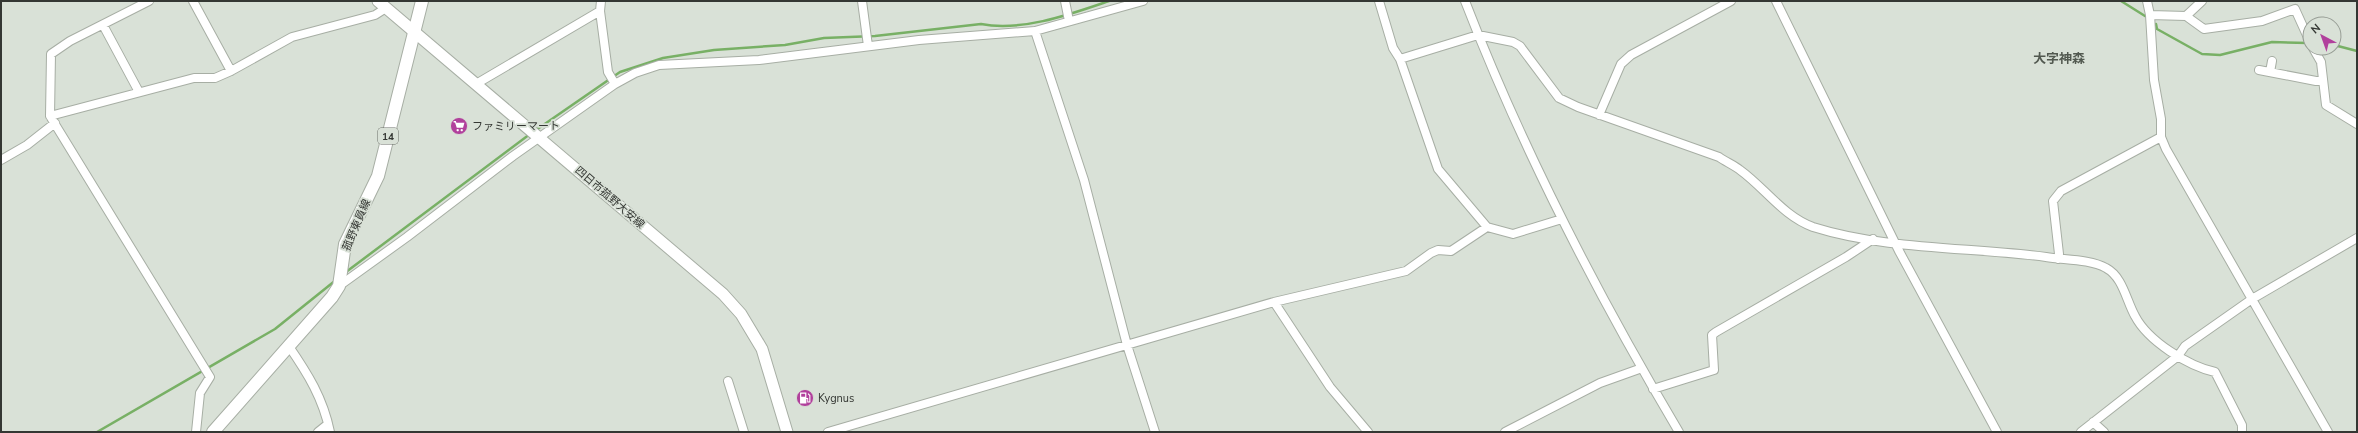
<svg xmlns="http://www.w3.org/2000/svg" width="2358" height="433" viewBox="0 0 2358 433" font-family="'Nunito Sans','Noto Sans JP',sans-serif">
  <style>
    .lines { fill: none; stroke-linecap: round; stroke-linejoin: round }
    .stream { stroke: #78b065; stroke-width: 2.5 }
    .street-casing { stroke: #a7aea4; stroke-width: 10 }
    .secondary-casing { stroke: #a7aea4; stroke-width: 13 }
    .primary-casing { stroke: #a7aea4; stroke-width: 14 }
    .street { stroke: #fff; stroke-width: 8 }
    .secondary { stroke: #fff; stroke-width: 11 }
    .primary { stroke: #fff; stroke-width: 12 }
    .labels { text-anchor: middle; stroke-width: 3.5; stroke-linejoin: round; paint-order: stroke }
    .shield { fill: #d9e1d7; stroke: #666a64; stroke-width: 1 }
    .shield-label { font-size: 10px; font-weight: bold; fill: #343733 }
    .poi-label { font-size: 11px; fill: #343733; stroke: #d9e1d7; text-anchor: start }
    .street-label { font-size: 11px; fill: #343733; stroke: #d9e1d7 }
    .quarter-label { font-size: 13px; font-weight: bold; fill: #525950; stroke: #d9e1d7 }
  </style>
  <rect width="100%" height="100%" fill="#d9e1d7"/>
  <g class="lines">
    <path class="stream" d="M 2121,1 L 2145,16
      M 2156,24 L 2157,29 L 2202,54 L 2220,55 L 2272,42 L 2308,43
      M 2334,45 L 2357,51
      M 536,130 L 620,72 L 663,58 L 714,50 L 785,45 L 824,38 L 875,36 L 981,24 C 1022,32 1071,14 1109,1
      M 346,272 L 530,134
      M 97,432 L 275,329 L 336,280"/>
    <g class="street-casing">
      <path id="street" d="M 149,1 L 70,41 L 51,54 L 50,116 L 210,377 L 200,393 L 196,432
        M 193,1 L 231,71
        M 601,1 L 600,11 L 608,72 L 615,84
        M 862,1 L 868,46
        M 1065,1 L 1069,21
        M 1379,1 L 1393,48 L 1400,59 L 1478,35 L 1513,42 L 1520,46 L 1559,98 L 1578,107 L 1719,157 C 1726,162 1734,165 1740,170 C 1765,188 1783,216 1813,227 C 1886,250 1971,247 2046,257 C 2064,260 2090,259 2106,268 C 2123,277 2126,300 2135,316 C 2148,341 2188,366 2215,372 L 2242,425 L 2242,432
        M 1465,1 C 1523,151 1597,294 1679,432
        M 1776,1 L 1899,251 L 1997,432
        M 2147,1 L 2150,15 L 2154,80 L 2161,119 L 2161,137 L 2166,149 L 2328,432
        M 2150,15 L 2186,16 L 2204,29 L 2262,21 L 2295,9 L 2310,42
        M 2186,16 L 2202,1
        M 103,25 L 139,92
        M 1035,31 L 1084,180 L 1127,345 L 1155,432
        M 2313,48 L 2321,62 L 2326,105 L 2357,124
        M 1400,59 L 1438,169 L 1487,227
        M 2259,70 L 2316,81 L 2323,81
        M 2270,72 L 2272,61
        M 476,84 L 600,11
        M 1599,115 L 1621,64 L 1631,55 L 1731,1
        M 50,116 L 194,78 L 215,78 L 231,71 L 292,37 L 375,15 L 386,8
        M 1,160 L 27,145 L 55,123
        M 2058,259 L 2059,254 L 2053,201 L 2061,191 L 2161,137
        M 339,286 L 407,237 L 513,156 L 615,84 L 635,73 L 659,65 L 759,60 L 919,40 L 1035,31 L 1143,1
        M 1274,302 L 1330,387 L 1368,432
        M 288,345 C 308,374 323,398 330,432
        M 728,381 L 744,432
        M 1653,389 L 1714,370 L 1712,335 L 1716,332 L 1846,257 L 1873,239
        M 2093,422 L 2104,432
        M 318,432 L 328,424
        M 828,432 L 1274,302 L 1406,271 L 1431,253 L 1438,250 L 1451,251 L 1487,227 L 1513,234 L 1562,219
        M 1505,432 L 1600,383 L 1642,368
        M 2081,432 L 2178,356 L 2185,346 L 2252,299 L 2357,238"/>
    </g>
    <g class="secondary-casing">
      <path id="secondary" d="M 378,1 L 723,294 L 741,314 L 762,349 L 787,432"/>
    </g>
    <g class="primary-casing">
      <path id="primary" d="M 213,432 L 332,297 L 339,286 L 345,244 L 378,176 L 422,1"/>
    </g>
    <use href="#street" class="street"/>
    <use href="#secondary" class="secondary"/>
    <use href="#primary" class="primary"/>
  </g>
  <defs>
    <g id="supermarket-disc" transform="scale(0.9)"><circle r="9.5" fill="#b1409c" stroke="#d9e1d7"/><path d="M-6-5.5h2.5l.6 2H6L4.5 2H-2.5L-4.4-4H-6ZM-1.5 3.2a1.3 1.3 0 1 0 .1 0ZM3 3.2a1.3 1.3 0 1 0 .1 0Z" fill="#fff"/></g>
    <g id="fuel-disc" transform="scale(0.9)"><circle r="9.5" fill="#b1409c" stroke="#d9e1d7"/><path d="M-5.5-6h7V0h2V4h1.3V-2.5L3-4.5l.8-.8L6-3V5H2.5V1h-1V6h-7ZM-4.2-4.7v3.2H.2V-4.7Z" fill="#fff"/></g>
  </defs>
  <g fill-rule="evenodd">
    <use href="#supermarket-disc" x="459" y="126"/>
    <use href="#fuel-disc" x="805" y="398"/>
  </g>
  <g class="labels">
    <rect class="shield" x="378" y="128" width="20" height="16" rx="3"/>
    <g class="shield-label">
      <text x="388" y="140">14</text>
    </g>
    <g class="poi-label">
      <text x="472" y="130">ファミリーマート</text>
      <text x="818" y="402">Kygnus</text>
    </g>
    <g class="street-label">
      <text transform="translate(610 197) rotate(41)" y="4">四日市菰野大安線</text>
      <text transform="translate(356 225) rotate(-67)" y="4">菰野東員線</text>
    </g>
    <g class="quarter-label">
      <text x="2059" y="63">大字神森</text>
    </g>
  </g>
  <rect width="2358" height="433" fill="none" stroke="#343733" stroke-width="4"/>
  <g transform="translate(2322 36) rotate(319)"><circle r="19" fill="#d9e1d7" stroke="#979d95"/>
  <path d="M0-3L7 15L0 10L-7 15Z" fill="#b1409c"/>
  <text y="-6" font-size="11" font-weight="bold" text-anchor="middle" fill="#343733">N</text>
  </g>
</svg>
